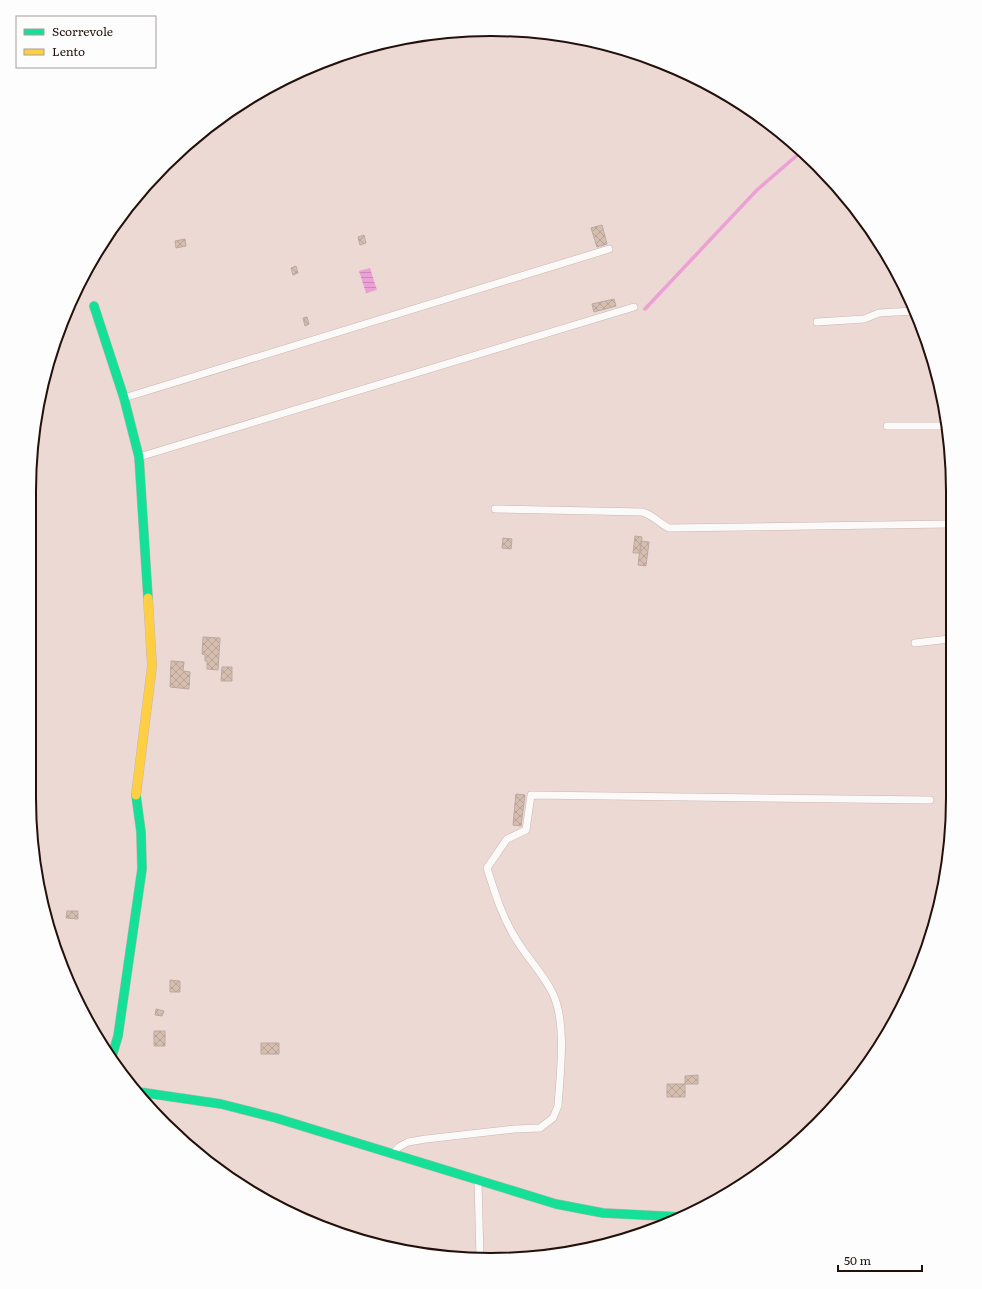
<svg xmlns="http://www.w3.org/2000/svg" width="982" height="1289" viewBox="0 0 982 1289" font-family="Literata,serif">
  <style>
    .water { fill: url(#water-rules) }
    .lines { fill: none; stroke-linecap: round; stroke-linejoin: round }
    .stream { stroke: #eca0d5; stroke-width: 3.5 }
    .building { fill: url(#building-cross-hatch); stroke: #baa9a1 }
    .lane-casing { stroke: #c9b6b0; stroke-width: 8 }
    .fast-casing { stroke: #c9b6b0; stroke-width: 10 }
    .slow-casing { stroke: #c9b6b0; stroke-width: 10 }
    .lane { stroke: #fcf9f9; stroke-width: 7 }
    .fast { stroke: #16e098; stroke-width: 9 }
    .slow { stroke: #ffcf43; stroke-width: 9 }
    .rim { fill: none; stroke: #24100b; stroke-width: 2 }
  </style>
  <defs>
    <pattern id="water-rules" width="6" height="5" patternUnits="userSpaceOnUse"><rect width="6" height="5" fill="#eca0d5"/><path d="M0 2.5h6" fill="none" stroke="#ca89b6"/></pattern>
    <pattern id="building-cross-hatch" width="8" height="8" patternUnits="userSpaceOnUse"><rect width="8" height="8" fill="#d6beaf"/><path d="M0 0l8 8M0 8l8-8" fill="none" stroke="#b8a295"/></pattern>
  </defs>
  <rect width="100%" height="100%" fill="#ecd9d4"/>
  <path class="water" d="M 370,268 L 377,290 L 366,293 L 359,271 Z"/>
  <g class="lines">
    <path class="stream" d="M 645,309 L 757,190 L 802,151"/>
  </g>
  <path class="building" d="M 602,225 L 607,244 L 597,247 L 591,228 Z
    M 364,235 L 366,243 L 360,245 L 358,237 Z
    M 185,239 L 186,246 L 176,248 L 175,241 Z
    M 296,266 L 298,273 L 293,275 L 291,268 Z
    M 614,299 L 616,306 L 594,312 L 592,304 Z
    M 307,317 L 309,324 L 305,326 L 303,318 Z
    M 635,536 L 642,537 L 640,553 L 633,553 Z
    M 503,538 L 512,539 L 511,549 L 502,548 Z
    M 641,541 L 649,542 L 646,566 L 638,565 Z
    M 203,637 L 220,638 L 218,670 L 207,669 L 207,661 L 205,661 L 205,655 L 202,654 Z
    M 171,661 L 184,662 L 183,671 L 190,672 L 189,689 L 170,687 Z
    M 222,667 L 232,667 L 232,681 L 221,681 Z
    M 516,794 L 525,795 L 521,826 L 513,825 Z
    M 67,911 L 78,911 L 78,919 L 66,918 Z
    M 170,980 L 180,981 L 180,992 L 170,992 Z
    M 156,1009 L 164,1011 L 162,1016 L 155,1015 Z
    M 154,1031 L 165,1031 L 165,1046 L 154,1046 Z
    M 261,1043 L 279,1043 L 279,1054 L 261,1054 Z
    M 698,1075 L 698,1084 L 685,1084 L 685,1076 Z
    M 667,1084 L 685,1084 L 685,1097 L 667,1097 Z"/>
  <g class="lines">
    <g class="lane-casing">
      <path id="lane" d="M 817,322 L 864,319 L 879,313 L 913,311
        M 124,398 L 609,249
        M 887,426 L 948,426
        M 139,457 L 634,307
        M 495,509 L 642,512 C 654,515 658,523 669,528 L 949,524
        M 915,643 L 949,639
        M 394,1152 L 399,1147 L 408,1142 L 426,1139 L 515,1129 L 540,1128 L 553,1118 L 558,1106 C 560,1074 567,1024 553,994 C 544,974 527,958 516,939 C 502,917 495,893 487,868 L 507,839 L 526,830 L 531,795 L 930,800
        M 478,1181 L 480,1258"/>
    </g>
    <g class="fast-casing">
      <path id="fast" d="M 94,306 L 124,398 L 139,457 L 148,598
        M 112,1056 L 118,1036 L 142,869 L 141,832 L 136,795
        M 139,1092 L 221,1104 L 276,1118 L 556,1204 L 603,1213 L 682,1217"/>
    </g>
    <g class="slow-casing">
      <path id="slow" d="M 136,795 L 152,666 L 148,598"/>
    </g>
    <use href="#lane" class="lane"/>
    <use href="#fast" class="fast"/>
    <use href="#slow" class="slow"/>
  </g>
  <path d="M0 0H982V1289H0ZM491 36H491A455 455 0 0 1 946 491V798A455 455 0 0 1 491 1253H491A455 455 0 0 1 36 798V491A455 455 0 0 1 491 36Z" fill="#fdfdfd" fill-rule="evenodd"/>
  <path class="rim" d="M491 36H491A455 455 0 0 1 946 491V798A455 455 0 0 1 491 1253H491A455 455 0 0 1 36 798V491A455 455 0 0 1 491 36Z"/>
  <rect x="16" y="16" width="140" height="52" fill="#fdfdfd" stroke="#a69e9c"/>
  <rect x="24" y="29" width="20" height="6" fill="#16e098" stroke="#a69e9c"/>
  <text x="52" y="36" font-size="12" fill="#24100b">Scorrevole</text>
  <rect x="24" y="49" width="20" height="6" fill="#ffcf43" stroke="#a69e9c"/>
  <text x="52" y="56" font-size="12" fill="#24100b">Lento</text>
  <path d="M838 1265v6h84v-6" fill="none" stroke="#24100b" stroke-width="2"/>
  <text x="844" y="1265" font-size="12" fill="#24100b" stroke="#fdfdfd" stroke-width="3" paint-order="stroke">50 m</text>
</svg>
